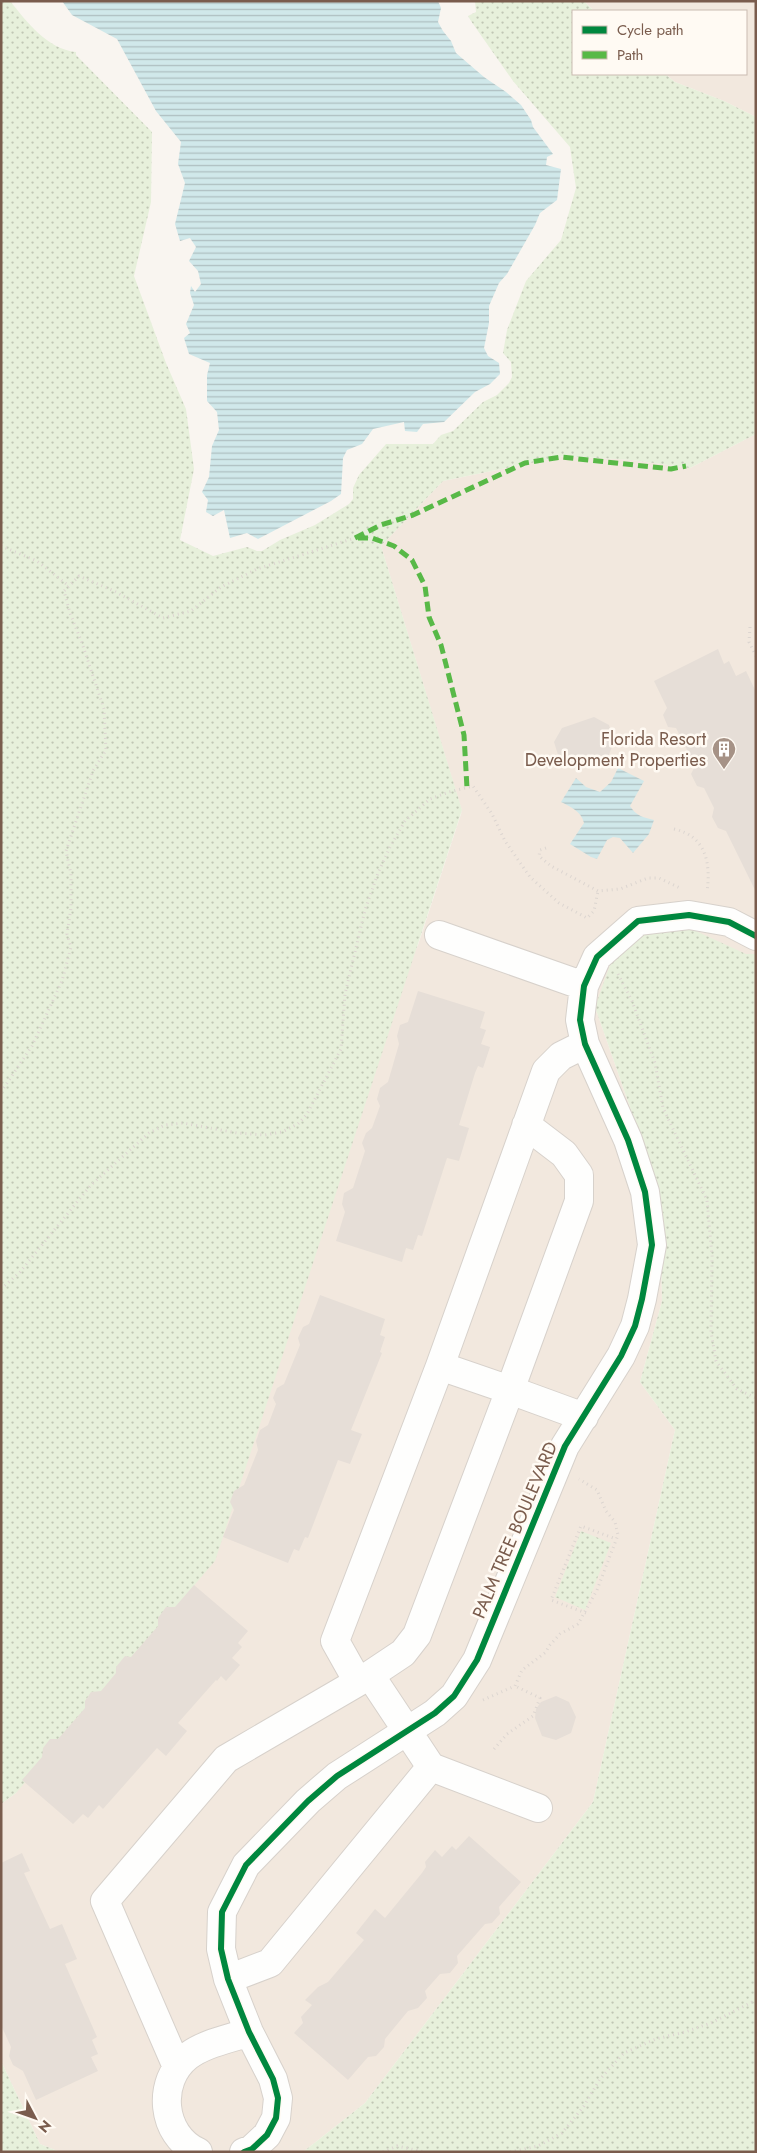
<svg xmlns="http://www.w3.org/2000/svg" width="757" height="2153" viewBox="0 0 757 2153" font-family="Jost,sans-serif">
  <style>
    .residential { fill: #f2e8de }
    .grass { fill: url(#grass-dots) }
    .water { fill: url(#water-rules) }
    .building { fill: #e6ded7 }
    .lines { fill: none; stroke-linecap: round; stroke-linejoin: round }
    .minor-casing { stroke: #d7d1cb; stroke-width: 30 }
    .path { stroke: #dcd5d0; stroke-width: 3; stroke-dasharray: 1 4; stroke-linecap: butt }
    .minor { stroke: #fefefd; stroke-width: 28 }
    .quiet { stroke: #58b947; stroke-width: 5; stroke-dasharray: 10 5; stroke-linecap: butt }
    .cycleway-casing { stroke: #fffaf3; stroke-width: 9 }
    .cycleway { stroke: #00873e; stroke-width: 6 }
    .labels { text-anchor: middle; stroke-width: 5; stroke-linejoin: round; paint-order: stroke }
    .poi-label { font-size: 18px; fill: #7a5c4d; stroke: #fffaf3; text-anchor: end }
    .street-label { font-size: 18px; fill: #7a5c4d; stroke: #fffaf3 }
  </style>
  <defs>
    <pattern id="grass-dots" width="8" height="8" patternUnits="userSpaceOnUse" patternTransform="scale(1.25)"><rect width="8" height="8" fill="#e7f0db"/><path d="M2 2h.1M6 6h.1" fill="none" stroke="#c0c6b4" stroke-width="1.8" stroke-linecap="round"/></pattern>
    <pattern id="water-rules" width="6" height="5" patternUnits="userSpaceOnUse" patternTransform="scale(1.25)"><rect width="6" height="5" fill="#d0e8ea"/><path d="M0 2.5h6" fill="none" stroke="#aebfc0"/></pattern>
  </defs>
  <rect width="100%" height="100%" fill="#f9f5f0"/>
  <path class="residential" d="M 584,1 L 756,1 L 756,117 L 724,101 L 675,82 L 665,74 L 746,74 L 746,11 L 594,11 Z
    M 756,434 L 756,954 L 746,954 L 595,1007 L 660,1193 L 662,1301 L 640,1382 L 675,1430 L 593,1802 L 365,2103 L 303,2152 L 60,2152 L 40,2144 L 1,2061 L 1,1804 L 16,1793 L 418,945 L 462,811 L 381,546 L 443,481 L 565,456 L 632,460 L 690,468 Z"/>
  <path class="grass" d="M 1,1 L 10,1 C 27,22 47,49 76,52 L 76,55 L 152,132 L 151,202 L 134,276 L 166,363 L 186,409 L 194,469 L 180,540 L 213,556 L 247,547 L 257,551 L 262,551 L 280,540 L 315,525 L 349,504 L 353,499 L 353,488 L 359,475 L 386,444 L 433,444 L 441,435 L 453,431 L 483,402 L 497,395 L 509,383 L 512,377 L 511,362 L 503,353 L 507,330 L 526,281 L 561,240 L 576,188 L 570,147 L 513,81 L 471,21 L 468,16 L 476,12 L 475,1 L 584,1 L 594,11 L 573,11 L 573,74 L 665,74 L 675,82 L 724,101 L 756,117 L 756,434 L 690,468 L 632,460 L 565,456 L 443,481 L 381,546 L 462,810 L 215,1561 L 16,1793 L 1,1804 Z
    M 674,921 L 746,954 L 756,954 L 756,2152 L 303,2152 L 365,2103 L 593,1802 L 675,1430 L 640,1382 L 662,1301 L 660,1193 L 595,1007 L 616,948 Z
    M 581,1531 L 611,1543 L 585,1610 L 555,1597 Z
    M 1,2061 L 40,2144 L 60,2152 L 1,2152 Z"/>
  <path class="water" d="M 62,1 L 438,1 L 441,8 L 438,22 L 443,31 L 451,41 L 456,53 L 484,77 L 506,92 L 521,105 L 531,120 L 533,127 L 553,154 L 547,157 L 546,165 L 561,169 L 557,200 L 540,213 L 535,225 L 507,274 L 499,283 L 489,306 L 489,323 L 484,348 L 488,356 L 499,363 L 500,374 L 490,384 L 475,392 L 444,422 L 423,424 L 417,432 L 405,431 L 404,422 L 373,429 L 362,444 L 347,450 L 343,458 L 341,494 L 331,501 L 258,539 L 247,533 L 230,538 L 224,510 L 213,516 L 206,512 L 208,500 L 202,492 L 209,477 L 212,446 L 219,430 L 217,412 L 207,401 L 207,375 L 210,363 L 189,354 L 184,338 L 190,333 L 186,324 L 194,305 L 190,293 L 191,286 L 195,292 L 201,284 L 198,271 L 189,261 L 196,247 L 190,238 L 180,241 L 175,224 L 185,183 L 178,164 L 181,142 L 156,111 L 117,39 L 72,15 Z
    M 618,768 L 644,781 L 630,806 C 636,816 643,817 654,820 L 649,834 L 633,853 L 620,838 L 613,837 L 607,840 L 597,859 L 591,857 L 570,844 L 584,823 C 581,811 571,807 561,802 L 576,778 L 586,787 L 600,792 L 611,782 Z"/>
  <path class="building" d="M 718,649 L 724,664 L 729,661 L 736,676 L 746,671 L 756,692 L 756,892 L 726,831 L 718,828 L 712,817 L 714,808 L 704,788 L 697,786 L 691,774 L 695,766 L 676,728 L 668,727 L 663,715 L 667,708 L 654,681 Z
    M 594,717 L 609,725 L 614,742 L 608,757 L 575,768 L 559,758 L 554,742 L 562,728 Z
    M 418,991 L 485,1012 L 480,1028 L 486,1030 L 481,1044 L 490,1047 L 483,1068 L 478,1066 L 475,1073 L 459,1125 L 469,1128 L 459,1161 L 447,1158 L 422,1236 L 418,1235 L 413,1250 L 406,1248 L 402,1262 L 336,1241 L 345,1212 L 342,1204 L 344,1193 L 353,1188 L 365,1151 L 362,1143 L 366,1133 L 372,1128 L 380,1106 L 377,1099 L 380,1088 L 388,1082 L 399,1044 L 397,1036 L 400,1025 L 408,1022 Z
    M 320,1295 L 385,1319 L 380,1335 L 385,1337 L 380,1352 L 382,1353 L 351,1430 L 362,1434 L 350,1464 L 338,1460 L 308,1538 L 305,1537 L 299,1551 L 294,1549 L 288,1563 L 223,1537 L 234,1510 L 230,1502 L 234,1491 L 244,1485 L 258,1450 L 256,1441 L 260,1430 L 268,1425 L 276,1404 L 273,1398 L 277,1388 L 284,1384 L 300,1345 L 298,1338 L 303,1327 L 309,1324 Z
    M 194,1585 L 248,1631 L 238,1643 L 242,1647 L 232,1658 L 240,1665 L 226,1681 L 221,1676 L 217,1681 L 216,1680 L 178,1723 L 187,1731 L 166,1756 L 157,1748 L 103,1809 L 99,1805 L 88,1818 L 83,1814 L 73,1824 L 22,1780 L 42,1757 L 43,1748 L 50,1739 L 58,1739 L 85,1708 L 85,1701 L 91,1692 L 101,1691 L 116,1673 L 116,1667 L 125,1656 L 131,1657 L 158,1626 L 158,1618 L 166,1607 L 175,1607 Z
    M 556,1696 L 569,1702 L 576,1717 L 571,1733 L 556,1740 L 542,1736 L 535,1718 L 536,1709 L 541,1702 Z
    M 469,1836 L 521,1882 L 499,1907 L 500,1914 L 492,1923 L 485,1924 L 457,1956 L 458,1963 L 450,1973 L 440,1974 L 425,1991 L 427,1998 L 418,2008 L 408,2011 L 385,2039 L 384,2047 L 376,2056 L 368,2057 L 348,2080 L 294,2033 L 303,2023 L 301,2017 L 312,2005 L 305,2000 L 318,1987 L 328,1982 L 364,1940 L 356,1933 L 375,1909 L 385,1918 L 422,1873 L 426,1867 L 425,1862 L 435,1850 L 442,1857 L 452,1846 L 456,1850 Z
    M 22,1853 L 30,1871 L 24,1873 L 50,1929 L 62,1924 L 77,1959 L 65,1964 L 97,2037 L 92,2040 L 98,2054 L 91,2057 L 98,2071 L 36,2100 L 23,2071 L 13,2065 L 9,2056 L 11,2047 L 1,2025 L 1,1863 Z"/>
  <g class="lines">
    <g class="minor-casing">
      <path id="minor" d="M 439,935 L 584,986
        M 526,1125 L 564,1154 L 579,1175 L 579,1201 L 510,1390 L 584,1417
        M 431,1767 L 538,1808
        M 228,1979 L 270,1963 L 431,1767 L 370,1675 L 403,1653 L 417,1635 L 510,1390 L 440,1366
        M 177,2067 L 105,1901 L 226,1759 L 358,1682 L 335,1641 L 440,1366 L 546,1071 L 561,1056 L 585,1044
        M 198,2152 C 161,2135 156,2081 188,2056 C 205,2043 230,2039 249,2032
        M 244,2152 L 252,2149 L 267,2135 L 276,2118 L 278,2098 L 273,2079 L 249,2032 L 228,1979 L 221,1949 L 222,1912 L 246,1865 L 308,1801 L 337,1776 L 435,1713 L 454,1696 L 477,1660 L 565,1446 L 621,1356 L 635,1326 L 642,1299 L 652,1245 L 645,1192 L 628,1140 L 585,1044 L 580,1020 L 584,986 L 597,957 L 638,921 L 689,915 L 729,922 L 756,936"/>
    </g>
    <path class="path" d="M 1,546 L 37,561 L 69,586
      M 750,627 L 749,642 L 756,656
      M 674,829 C 706,836 711,863 707,892
      M 546,848 L 540,850 L 539,856 L 551,866 L 598,891 L 620,889 L 648,878 L 659,878 L 680,888
      M 618,974 L 632,1001 L 655,1063 L 663,1108 L 707,1200 L 712,1256 L 711,1332 L 716,1361 L 737,1389 L 756,1398
      M 1,1092 L 32,1046 L 62,981 L 71,947 L 67,934 L 71,908 L 71,874 L 66,851 L 93,771 L 106,750 L 104,709 L 82,643 L 70,613 L 64,591 L 79,576 L 114,591 L 163,618 L 191,611 L 221,587 L 257,569 L 355,538
      M 1,1289 L 20,1272 L 91,1185 L 149,1133 L 165,1125 L 183,1123 L 237,1133 L 265,1135 L 282,1132 L 298,1124 L 307,1114 L 341,1049 L 345,994 L 365,910 L 378,873 L 390,847 L 405,821 L 430,799 L 449,792 L 473,786 L 492,814 L 505,841 L 530,877 L 559,903 L 587,918 L 594,911 L 598,891
      M 586,1613 L 551,1600 L 581,1526 L 616,1539
      M 483,1700 L 515,1686 L 522,1670 L 546,1652 L 549,1646 L 560,1634 L 578,1624 L 597,1590 L 618,1535 L 615,1522 L 606,1511 L 597,1490 L 579,1479
      M 494,1749 L 507,1734 L 533,1716 L 540,1698 L 515,1686
      M 383,2152 L 397,2146 L 425,2152
      M 510,2152 L 538,2146 L 562,2133 L 584,2106 L 600,2079 L 624,2053 L 656,2039 L 685,2032 L 711,2023 L 756,2000"/>
    <use href="#minor" class="minor"/>
    <path class="quiet" d="M 355,538 L 381,525 L 413,515 L 525,463 L 561,457 L 671,469 L 686,466
      M 358,538 L 372,538 L 394,546 L 412,560 L 425,586 L 429,617 L 441,645 L 464,735 L 467,788"/>
    <g class="cycleway-casing">
      <path id="cycleway" d="M 244,2152 L 252,2149 L 267,2135 L 276,2118 L 278,2098 L 273,2079 L 249,2032 L 228,1979 L 221,1949 L 222,1912 L 246,1865 L 308,1801 L 337,1776 L 435,1713 L 454,1696 L 477,1660 L 565,1446 L 621,1356 L 635,1326 L 642,1299 L 652,1245 L 645,1192 L 628,1140 L 585,1044 L 580,1020 L 584,986 L 597,957 L 638,921 L 689,915 L 729,922 L 756,936"/>
    </g>
    <use href="#cycleway" class="cycleway"/>
  </g>
  <defs>
    <g id="building-pin" transform="scale(1.25)"><path d="M0 17L-7.5 6A9.5 9.5 0 1 1 7.5 6Z" fill="#a69286" stroke="#fffaf3"/><path d="M-4-6H4V6H1V3H-1V6H-4ZM-2.5-4.3h1.7v1.8h-1.7ZM.8-4.3h1.7v1.8H.8ZM-2.5-1h1.7V.8h-1.7ZM.8-1h1.7V.8H.8Z" fill="#fff"/></g>
  </defs>
  <g fill-rule="evenodd">
    <use href="#building-pin" x="724" y="749"/>
  </g>
  <g class="labels">
    <g class="poi-label">
      <text x="706" y="745">Florida Resort<tspan x="706" dy="21">Development Properties</tspan></text>
    </g>
    <g class="street-label">
      <text transform="translate(515 1530) rotate(-67)" y="6">PALM TREE BOULEVARD</text>
    </g>
  </g>
  <rect width="757" height="2153" fill="none" stroke="#7a5c4d" stroke-width="5"/>
  <rect x="572" y="10" width="175" height="65" fill="#fffaf3" stroke="#cabbb1"/>
  <rect x="582" y="26" width="25" height="8" fill="#00873e" stroke="#cabbb1"/>
  <text x="617" y="35" font-size="15" fill="#7a5c4d">Cycle path</text>
  <rect x="582" y="51" width="25" height="8" fill="#58b947" stroke="#cabbb1"/>
  <text x="617" y="60" font-size="15" fill="#7a5c4d">Path</text>
  <g transform="translate(35 2118) rotate(131)" stroke="#fffaf3" stroke-width="4" paint-order="stroke">
  <path d="M0-4L9 19L0 12L-9 19Z" fill="#7a5c4d"/>
  <text y="-8" font-size="14" font-weight="bold" text-anchor="middle" fill="#7a5c4d">N</text>
  </g>
</svg>
